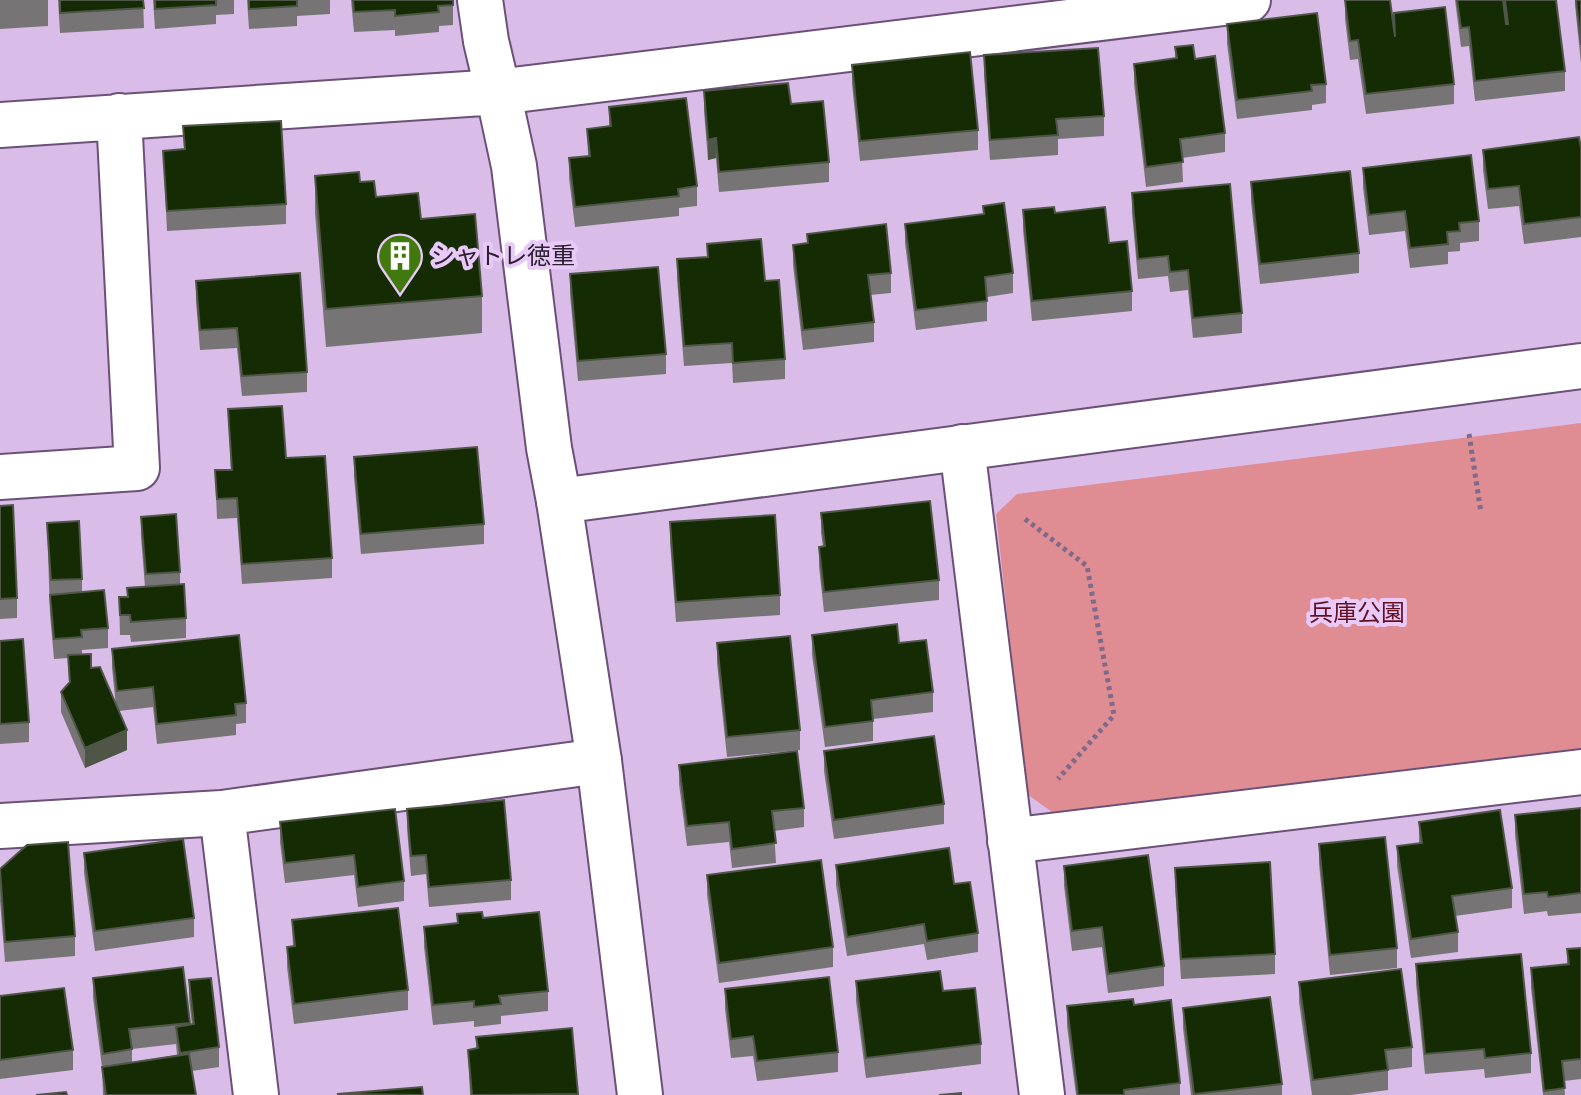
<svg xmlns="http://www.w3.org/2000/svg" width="1581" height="1095" viewBox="0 0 1581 1095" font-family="'DM Sans','Noto Sans JP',sans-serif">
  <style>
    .green { fill: #e08c93 }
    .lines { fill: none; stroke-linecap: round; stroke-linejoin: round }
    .minor-casing { stroke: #6b5077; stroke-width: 48 }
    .tertiary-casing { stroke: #6b5077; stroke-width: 48 }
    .path { stroke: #7f6a89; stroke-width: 5; stroke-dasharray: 4 4; stroke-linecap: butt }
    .minor { stroke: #fff; stroke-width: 44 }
    .tertiary { stroke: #fff; stroke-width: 44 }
    .wall { fill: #777476; fill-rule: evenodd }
    .shaded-wall { fill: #4f5648 }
    .building { fill: #142b03; stroke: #4f5648; stroke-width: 2 }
    .labels { text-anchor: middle; stroke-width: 8; stroke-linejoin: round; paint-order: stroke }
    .poi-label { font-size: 24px; fill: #2b2031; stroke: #e8c9f7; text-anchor: start }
    .park-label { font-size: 24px; fill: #611021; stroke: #e8c9f7 }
  </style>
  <rect width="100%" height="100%" fill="#dabce9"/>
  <path class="green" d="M 1581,423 L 1581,748 L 1052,812 L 1027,794 L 996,514 L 1017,494 Z"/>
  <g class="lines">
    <g class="minor-casing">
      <path id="minor" d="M 0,125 L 498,92 L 486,41 L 480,0
        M 962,447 L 1042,1095
        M 0,477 L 137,468 L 119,116
        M 559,501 L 549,448 L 514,166 L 498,92 L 1248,0
        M 0,826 L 222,813
        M 1010,841 L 1581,772
        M 256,1095 L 222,813 L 599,761"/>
    </g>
    <g class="tertiary-casing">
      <path id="tertiary" d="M 640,1095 L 599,761 L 559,501 L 1581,366"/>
    </g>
    <path class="path" d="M 1469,434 L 1481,513
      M 1025,519 L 1087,566 L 1114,715 L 1058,779"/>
    <use href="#minor" class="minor"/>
    <use href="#tertiary" class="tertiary"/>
  </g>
  <path class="wall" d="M 0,0 L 48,0 L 48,26 L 0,29 Z
    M 58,0 L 143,0 L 144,28 L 60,33 Z
    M 153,0 L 234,0 L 234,14 L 216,15 L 216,24 L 155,29 Z
    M 247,0 L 330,0 L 330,14 L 297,16 L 297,26 L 249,29 Z
    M 351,0 L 453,0 L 453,25 L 439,26 L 439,32 L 395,36 L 395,30 L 354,32 Z
    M 1345,0 L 1394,28 L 1454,84 L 1454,104 L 1366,114 L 1358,59 L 1350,60 L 1345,19 Z
    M 1455,0 L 1503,0 L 1505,15 L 1505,0 L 1565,71 L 1565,91 L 1475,101 L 1469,46 L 1461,47 Z
    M 1575,0 L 1581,0 L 1581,64 L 1575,5 Z
    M 1227,24 L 1326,84 L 1326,103 L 1312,105 L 1312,110 L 1237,119 L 1227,44 Z
    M 1175,47 L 1225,133 L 1225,152 L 1182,158 L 1183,182 L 1146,187 L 1134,84 L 1134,64 L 1175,58 Z
    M 984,55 L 1104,116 L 1104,136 L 1058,139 L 1058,155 L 990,160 L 984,75 Z
    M 852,65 L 978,130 L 978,150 L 860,161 L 852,84 Z
    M 704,91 L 791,104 L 829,162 L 829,182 L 719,192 L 716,158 L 708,160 L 704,111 Z
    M 609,107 L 697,186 L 697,206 L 679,208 L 679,216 L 575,227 L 569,178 L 569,158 L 588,156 L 587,129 L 609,126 Z
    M 183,126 L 286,204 L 286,224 L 167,231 L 163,151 L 184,149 Z
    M 1581,148 L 1581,237 L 1524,244 L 1519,206 L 1488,209 L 1483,170 L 1483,150 Z
    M 1363,168 L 1479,221 L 1479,241 L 1460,243 L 1460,251 L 1448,252 L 1448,264 L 1410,268 L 1405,231 L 1369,235 L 1363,188 Z
    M 315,176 L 360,182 L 376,197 L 421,219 L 482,296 L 482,333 L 326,347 L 315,213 Z
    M 1251,182 L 1359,253 L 1359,273 L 1260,284 L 1251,202 Z
    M 1132,193 L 1242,313 L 1242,333 L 1193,338 L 1188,290 L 1170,292 L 1168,276 L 1138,279 L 1132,213 Z
    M 983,206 L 1013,273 L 1013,293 L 987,297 L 987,321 L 916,330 L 905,243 L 905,224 L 983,214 Z
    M 1023,210 L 1109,243 L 1132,291 L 1132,311 L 1032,321 L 1023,230 Z
    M 807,234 L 891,273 L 891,293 L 870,295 L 874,322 L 874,342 L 803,350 L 793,265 L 793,245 L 807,244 Z
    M 707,244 L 765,281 L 785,359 L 785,379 L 733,383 L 732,363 L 684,366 L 677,279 L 677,259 L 707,257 Z
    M 570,274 L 666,354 L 666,374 L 578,381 L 570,294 Z
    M 196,281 L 307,372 L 307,392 L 242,396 L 237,348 L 200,350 L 196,301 Z
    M 228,409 L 286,458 L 332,558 L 332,578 L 242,584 L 237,518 L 217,519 L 215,470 L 231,470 Z
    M 354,457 L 484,524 L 484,544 L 361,554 L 354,477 Z
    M 0,506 L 17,598 L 17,618 L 0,619 Z
    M 821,513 L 939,580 L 939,600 L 824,612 L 819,567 L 819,547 L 823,547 L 821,533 Z
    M 141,517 L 180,572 L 180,584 L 186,618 L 186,638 L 131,642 L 130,635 L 120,635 L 119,597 L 127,597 L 145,587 L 141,537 Z
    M 670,522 L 780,595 L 780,615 L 676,622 L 670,542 Z
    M 47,523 L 82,579 L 82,592 L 108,628 L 108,648 L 82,650 L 82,654 L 116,706 L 112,668 L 112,649 L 246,703 L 246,723 L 236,724 L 236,735 L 157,744 L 153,707 L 119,711 L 127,750 L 85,768 L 61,712 L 61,692 L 69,684 L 68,658 L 54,659 L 50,614 Z
    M 812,635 L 899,643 L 933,692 L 933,712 L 873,719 L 873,741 L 825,747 L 812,655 Z
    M 0,641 L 29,722 L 29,742 L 0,744 Z
    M 717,643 L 800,730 L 800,750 L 727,757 L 717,663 Z
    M 824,751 L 944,804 L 944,824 L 834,839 L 824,771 Z
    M 679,765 L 804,808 L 804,827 L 774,831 L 776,863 L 732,868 L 729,842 L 687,846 L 679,784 Z
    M 1581,808 L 1581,913 L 1548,916 L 1547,911 L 1524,914 L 1515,835 L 1515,815 Z
    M 395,809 L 404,881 L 404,901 L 358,907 L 354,875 L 285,883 L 280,842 L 280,822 Z
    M 407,809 L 511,880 L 511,900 L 429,907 L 426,874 L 411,876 L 407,829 Z
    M 1419,822 L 1512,888 L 1512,908 L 1455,916 L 1458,932 L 1458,952 L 1411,958 L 1397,866 L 1397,846 L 1419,843 Z
    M 1319,844 L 1397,948 L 1397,968 L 1330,975 L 1319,864 Z
    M 84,853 L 194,918 L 194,937 L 95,951 L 84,873 Z
    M 836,865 L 954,884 L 978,933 L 978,952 L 927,960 L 924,944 L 847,956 L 836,885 Z
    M 1064,866 L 1164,966 L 1164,986 L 1108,993 L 1102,947 L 1072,951 L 1064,886 Z
    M 1175,868 L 1275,954 L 1275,974 L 1181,979 L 1175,887 Z
    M 0,869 L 75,936 L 75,956 L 5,962 L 0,901 Z
    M 707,875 L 833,947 L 833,967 L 719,983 L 707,895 Z
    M 457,914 L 483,918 L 548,991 L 548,1011 L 501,1016 L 501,1024 L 474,1027 L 474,1021 L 433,1025 L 424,947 L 424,927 L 457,923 Z
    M 292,920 L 408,990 L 408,1010 L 294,1024 L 287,967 L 287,947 L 293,946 Z
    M 1581,948 L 1581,1079 L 1564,1081 L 1565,1095 L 1543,1095 L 1531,988 L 1531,968 L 1567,965 L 1567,949 Z
    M 1416,964 L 1531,1053 L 1531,1073 L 1485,1078 L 1484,1069 L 1425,1074 L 1416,984 Z
    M 183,967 L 190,1025 L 192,1025 L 189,1000 L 189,980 L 219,1047 L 219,1067 L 192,1071 L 196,1095 L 103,1095 L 102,1067 L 93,998 L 93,978 ZM 176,1044 L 177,1055 L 132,1062 L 132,1049 Z
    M 856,981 L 943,991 L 981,1044 L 981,1064 L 866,1078 L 856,1001 Z
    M 1299,982 L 1412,1047 L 1412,1067 L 1388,1070 L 1388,1090 L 1351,1095 L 1312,1095 L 1299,1002 Z
    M 725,989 L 838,1052 L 838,1072 L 757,1081 L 753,1056 L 731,1058 L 725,1009 Z
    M 0,996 L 73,1050 L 73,1070 L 0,1079 Z
    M 1134,1005 L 1180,1083 L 1180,1095 L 1076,1095 L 1067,1026 L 1067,1006 Z
    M 1183,1008 L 1282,1084 L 1282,1095 L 1191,1095 L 1183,1028 Z
    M 476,1037 L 578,1095 L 470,1095 L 468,1050 L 476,1049 Z"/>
  <path class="shaded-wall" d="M 716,138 L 716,158 L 708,160 L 708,140 Z
    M 127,730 L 127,750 L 85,768 L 85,748 Z"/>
  <path class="building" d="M 60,0 L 143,0 L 144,8 L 60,13 Z
    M 155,0 L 216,0 L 216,5 L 155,9 Z
    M 249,0 L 297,0 L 297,6 L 249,9 Z
    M 353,0 L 453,0 L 453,5 L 438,6 L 439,12 L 395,16 L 395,10 L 354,12 Z
    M 1345,0 L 1390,0 L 1395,37 L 1394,13 L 1445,7 L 1454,84 L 1366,94 L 1358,40 L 1350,41 Z
    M 1457,0 L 1503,0 L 1506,24 L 1508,24 L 1505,0 L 1556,0 L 1565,71 L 1475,81 L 1469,27 L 1461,28 Z
    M 1576,0 L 1581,0 L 1581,45 Z
    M 1317,13 L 1326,84 L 1311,85 L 1312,91 L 1237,100 L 1227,24 Z
    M 1193,45 L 1195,59 L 1215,56 L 1225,133 L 1180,139 L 1183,162 L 1146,167 L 1134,64 L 1177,58 L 1175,47 Z
    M 1098,48 L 1104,116 L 1056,119 L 1058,135 L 990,140 L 984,55 Z
    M 970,52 L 978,130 L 860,141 L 852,65 Z
    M 788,83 L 791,104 L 823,101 L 829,162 L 719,172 L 716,138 L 708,140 L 704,91 Z
    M 686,98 L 697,186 L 678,189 L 679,196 L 575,207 L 569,158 L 590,156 L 587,129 L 611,126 L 609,107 Z
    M 281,121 L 286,204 L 167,211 L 163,151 L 185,149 L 183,126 Z
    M 1579,137 L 1581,148 L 1581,217 L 1524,224 L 1519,186 L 1488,189 L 1483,150 Z
    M 1471,155 L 1479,221 L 1459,223 L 1460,231 L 1447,232 L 1448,244 L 1410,248 L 1405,211 L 1369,215 L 1363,168 Z
    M 1350,171 L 1359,253 L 1260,264 L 1251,182 Z
    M 359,172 L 360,182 L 374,181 L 376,197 L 418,193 L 421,219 L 475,214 L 482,296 L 326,309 L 315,176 Z
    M 1230,184 L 1242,313 L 1193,318 L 1188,270 L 1170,272 L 1168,256 L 1138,259 L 1132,193 Z
    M 1004,203 L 1013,273 L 985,277 L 987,301 L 916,310 L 905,224 L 984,214 L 983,206 Z
    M 1054,207 L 1055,213 L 1105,207 L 1109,243 L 1127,241 L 1132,291 L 1032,301 L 1023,210 Z
    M 886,224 L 891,273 L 868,275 L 874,322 L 803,330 L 793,245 L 808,243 L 807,234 Z
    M 761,239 L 765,281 L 779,280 L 785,359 L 733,363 L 732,343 L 684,346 L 677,259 L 708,257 L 707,244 Z
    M 658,267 L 666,354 L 578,361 L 570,274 Z
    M 300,273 L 307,372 L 242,376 L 237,328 L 200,330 L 196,281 Z
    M 282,406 L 286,458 L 325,456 L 332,558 L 242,564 L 237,498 L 217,499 L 215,470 L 232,470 L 228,409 Z
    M 477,447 L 484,524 L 361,534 L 354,457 Z
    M 930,501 L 939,580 L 824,592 L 819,547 L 825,546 L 821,513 Z
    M 13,505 L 17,598 L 0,599 L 0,506 Z
    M 176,514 L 180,572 L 146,574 L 141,517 Z
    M 775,515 L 780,595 L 676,602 L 670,522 Z
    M 79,521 L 82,579 L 51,580 L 47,523 Z
    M 184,584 L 186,618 L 131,622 L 130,615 L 120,615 L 119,597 L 128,597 L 127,588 Z
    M 104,590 L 108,628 L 81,630 L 82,637 L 54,639 L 50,595 Z
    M 897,624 L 899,643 L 926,640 L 933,692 L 871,700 L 873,721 L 825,727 L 812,635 Z
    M 239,635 L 246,703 L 235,704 L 236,715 L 157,724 L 153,687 L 117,691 L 112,649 Z
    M 790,636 L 800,730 L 727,737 L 717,643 Z
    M 23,639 L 29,722 L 0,724 L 0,641 Z
    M 91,654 L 91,668 L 100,667 L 127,730 L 85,748 L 61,692 L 70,682 L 68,655 Z
    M 934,736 L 944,804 L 834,820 L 824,751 Z
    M 797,751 L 804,808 L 772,811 L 776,843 L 732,849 L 729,822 L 687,826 L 679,765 Z
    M 504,800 L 511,880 L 429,887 L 426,855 L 411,856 L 407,809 Z
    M 1581,808 L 1581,893 L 1548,897 L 1547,892 L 1524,894 L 1515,815 Z
    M 395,809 L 404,881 L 358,887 L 354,855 L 285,863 L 280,822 Z
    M 1500,810 L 1512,888 L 1452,896 L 1458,932 L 1411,939 L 1397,846 L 1422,843 L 1419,822 Z
    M 1385,837 L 1397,948 L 1330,955 L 1319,844 Z
    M 183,839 L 194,918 L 95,931 L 84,853 Z
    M 68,842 L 75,936 L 5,942 L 0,869 L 27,845 Z
    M 949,848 L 954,884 L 970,882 L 978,933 L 927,941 L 924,924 L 847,937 L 836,865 Z
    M 1148,855 L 1164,966 L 1108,974 L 1102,927 L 1072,931 L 1064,866 Z
    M 821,860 L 833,947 L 719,963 L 707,875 Z
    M 1270,862 L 1275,954 L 1181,959 L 1175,868 Z
    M 398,908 L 408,990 L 294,1004 L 287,947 L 295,946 L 292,920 Z
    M 482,912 L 483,918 L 539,912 L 548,991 L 499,996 L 501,1004 L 474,1007 L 474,1001 L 433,1005 L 424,927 L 458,923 L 457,914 Z
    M 1581,948 L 1581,1059 L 1562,1061 L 1565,1088 L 1544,1091 L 1531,968 L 1569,964 L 1567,949 Z
    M 1521,954 L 1531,1053 L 1485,1058 L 1484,1049 L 1425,1054 L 1416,964 Z
    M 183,967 L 190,1023 L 129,1029 L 132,1049 L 103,1054 L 93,978 Z
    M 1401,969 L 1412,1047 L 1385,1050 L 1388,1070 L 1313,1080 L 1299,982 Z
    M 940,971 L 943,991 L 975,988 L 981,1044 L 866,1058 L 856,981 Z
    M 829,977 L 838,1052 L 757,1061 L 753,1036 L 731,1039 L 725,989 Z
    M 211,978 L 219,1047 L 180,1053 L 176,1027 L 194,1024 L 189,980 Z
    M 64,988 L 73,1050 L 0,1060 L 0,996 Z
    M 1270,997 L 1282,1084 L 1194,1094 L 1183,1008 Z
    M 1133,999 L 1134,1005 L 1171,1000 L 1180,1083 L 1124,1090 L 1124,1095 L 1078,1095 L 1067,1006 Z
    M 572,1028 L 578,1094 L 472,1095 L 468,1050 L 478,1048 L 476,1037 Z
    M 189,1054 L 196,1095 L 106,1095 L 102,1067 Z
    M 422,1087 L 423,1095 L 337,1094 Z
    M 66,1092 L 67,1095 L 36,1095 Z
    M 961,1093 L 961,1095 L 939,1095 Z"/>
  <defs>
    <g id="building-pin" transform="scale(2.3)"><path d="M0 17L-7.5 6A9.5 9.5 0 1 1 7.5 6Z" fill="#41790e" stroke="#e8c9f7"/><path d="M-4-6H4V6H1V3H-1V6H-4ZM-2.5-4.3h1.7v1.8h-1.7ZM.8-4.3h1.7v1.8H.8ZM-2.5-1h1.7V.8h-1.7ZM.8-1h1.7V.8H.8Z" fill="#fff"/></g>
  </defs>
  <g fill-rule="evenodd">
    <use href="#building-pin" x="400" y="256"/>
  </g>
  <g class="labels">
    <g class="poi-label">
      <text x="431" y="264">シャトレ徳重</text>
    </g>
    <g class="park-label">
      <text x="1357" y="621">兵庫公園</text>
    </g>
  </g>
</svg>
